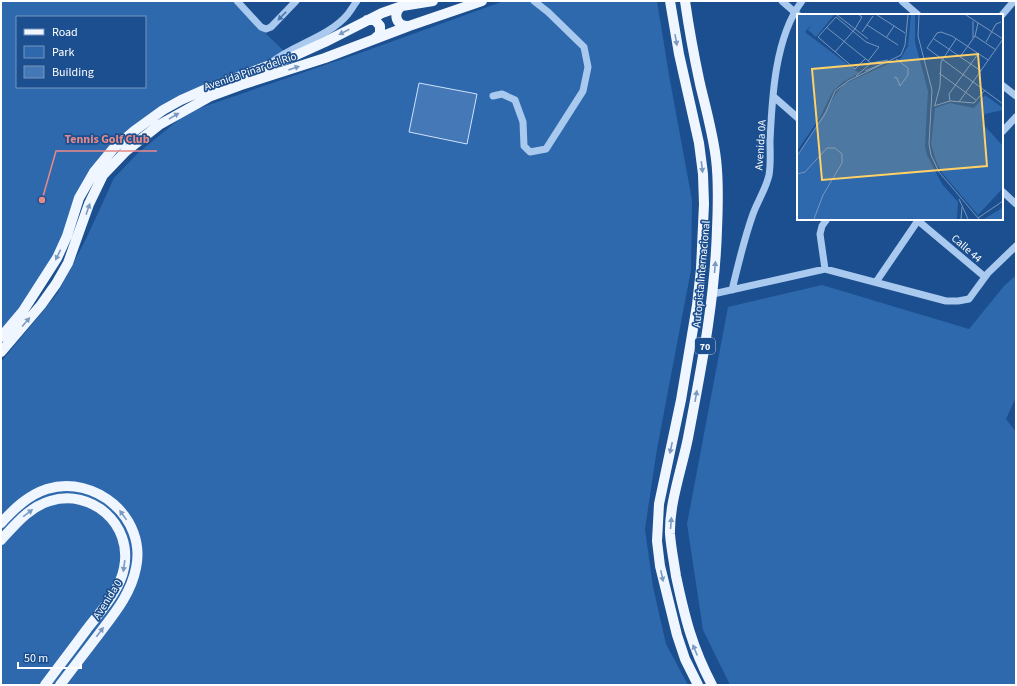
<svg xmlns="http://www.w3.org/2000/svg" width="1017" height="686" viewBox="0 0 1017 686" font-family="'Source Sans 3',sans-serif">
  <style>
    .green { fill: #2e69ad; fill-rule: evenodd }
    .building { fill: #4478b7; stroke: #cfe3fa }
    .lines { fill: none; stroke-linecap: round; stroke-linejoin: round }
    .minor { stroke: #a9c9ee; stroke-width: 7 }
    .major { stroke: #f0f6ff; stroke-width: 10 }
    .oneway { fill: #4674ac }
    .oneway2 { fill: #7b9ac1 }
    .labels { text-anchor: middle; stroke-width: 3.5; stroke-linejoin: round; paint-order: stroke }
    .shield { fill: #1b4f8f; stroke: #bbcadd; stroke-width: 1 }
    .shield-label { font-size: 10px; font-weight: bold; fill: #fff }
    .street-label { font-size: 11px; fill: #fff; stroke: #1b4f8f }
    .inset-road { fill: none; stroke: #7695bc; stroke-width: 1 }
    .view { fill: #ffd166; fill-opacity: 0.15; stroke: #ffd166; stroke-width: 2 }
    .inset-edge { fill: none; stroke: #fff; stroke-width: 2 }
    .leader { fill: none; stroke: #e88989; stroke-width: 1.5 }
    .callout-dot { fill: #e88989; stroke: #1b4f8f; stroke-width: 1.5 }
    .callout-label { font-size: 12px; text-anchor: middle; font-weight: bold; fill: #e88989; stroke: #1b4f8f; stroke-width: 3.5; stroke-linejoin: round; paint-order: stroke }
  </style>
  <rect width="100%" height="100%" fill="#1b4f8f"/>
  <path class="green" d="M 1,1 L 232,1 L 284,51 L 262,67 L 180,96 L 98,165 L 69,234 L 18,311 L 1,331 ZM 17,17 L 145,17 L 145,87 L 17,87 Z
    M 504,1 L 657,1 L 669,75 L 692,200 L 691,270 L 657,449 L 645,529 L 653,587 L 666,644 L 688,685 L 1,685 L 1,362 L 57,294 L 86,239 L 114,178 L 138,153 L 188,112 L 360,53 Z
    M 1016,275 L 1016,397 L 1006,419 L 1016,432 L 1016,685 L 730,685 L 703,630 L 687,524 L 728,307 L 822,285 L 969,329 L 1004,286 Z"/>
  <path class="building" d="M 419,83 L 477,94 L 467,144 L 409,132 Z"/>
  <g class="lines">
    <path class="minor" d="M 237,1 L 261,27 L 266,29 L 271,27 L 296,1
      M 782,1 L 798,15
      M 902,1 L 918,15
      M 1002,15 L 1014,1
      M 272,62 C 295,44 329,37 348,14 C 351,10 354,5 357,1
      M 1002,85 L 1016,96
      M 493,96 L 502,94 L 515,100 L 523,122 L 524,146 L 530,152 L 546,149 L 583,91 L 588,67 L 584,47 L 548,12 L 534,1
      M 774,97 L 798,118
      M 1002,132 L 1016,117
      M 1002,191 L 1016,204
      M 916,219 L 985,277
      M 825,269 L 820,234 L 822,226 L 827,219
      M 876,282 L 919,219
      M 732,290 C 738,265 744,239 753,214 C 758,200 766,189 769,175 C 771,164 770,152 770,141 C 772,97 775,37 802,1
      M 713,294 L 825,269 L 946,301 L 958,301 L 969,299 L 988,273 L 1016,246"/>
    <path class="major" d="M 670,1 L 679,54 L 699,143 L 703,174 L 704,204 L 701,269 L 697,305 L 681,400 L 659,504 L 657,541 L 660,566 L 677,635 L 685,659 L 698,685
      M 685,1 C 689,29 694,56 700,84 C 706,109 713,134 716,159 C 719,183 718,206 717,229 C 715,300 701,369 688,438 C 682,468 669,504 670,534 C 671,548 674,562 676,576 C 685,618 692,647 712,685
      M 402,6 C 392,13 396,27 409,26
      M 367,20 L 375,20 L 380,26 L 380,34 L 374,39
      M 1,337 L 23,311 L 57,258 L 67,236 L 79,198 L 94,172 L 113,149 L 134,131 L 163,110 L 181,100 L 206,89 L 292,57 L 325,42 L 382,13 L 402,6 L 433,1
      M 1,352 L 41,305 L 56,284 L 68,263 L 89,204 L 103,175 L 126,151 L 159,125 L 211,96 L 241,85 L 325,58 L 409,26 L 482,1
      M 1,523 C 14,509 28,495 47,489 C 95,474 147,518 136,568 C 131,594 114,614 99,634 C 86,651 73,668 60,685
      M 1,540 C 15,525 29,507 50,501 C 91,488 133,524 124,568 C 120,590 101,611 87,629 C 73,648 59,666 45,685"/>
  </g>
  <defs><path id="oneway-solid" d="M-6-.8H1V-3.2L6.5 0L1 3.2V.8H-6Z"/></defs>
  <use class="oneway" href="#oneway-solid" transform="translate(282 16) rotate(134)"/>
  <g class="oneway2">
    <use href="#oneway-solid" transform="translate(344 32) rotate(153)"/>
    <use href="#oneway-solid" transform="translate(676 40) rotate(80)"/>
    <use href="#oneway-solid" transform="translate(294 68) rotate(-19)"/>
    <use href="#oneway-solid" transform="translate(174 116) rotate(-31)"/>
    <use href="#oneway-solid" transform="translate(702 167) rotate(83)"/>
    <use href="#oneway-solid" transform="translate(88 209) rotate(-71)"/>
    <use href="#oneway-solid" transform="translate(58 255) rotate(116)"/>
    <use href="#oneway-solid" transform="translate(715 267) rotate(-85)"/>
    <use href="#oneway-solid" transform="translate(26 322) rotate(-50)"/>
    <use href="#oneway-solid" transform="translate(696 396) rotate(-80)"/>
    <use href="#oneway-solid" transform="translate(671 448) rotate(102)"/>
    <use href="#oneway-solid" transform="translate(28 513) rotate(-37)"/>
    <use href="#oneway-solid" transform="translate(123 515) rotate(-126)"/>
    <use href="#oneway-solid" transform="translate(671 523) rotate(-85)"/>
    <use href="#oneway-solid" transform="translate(124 566) rotate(98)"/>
    <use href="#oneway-solid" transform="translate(662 576) rotate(78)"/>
    <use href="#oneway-solid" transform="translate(100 632) rotate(-53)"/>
    <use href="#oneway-solid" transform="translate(695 650) rotate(-112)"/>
  </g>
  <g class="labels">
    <rect class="shield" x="695" y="338" width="20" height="16" rx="3"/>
    <g class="shield-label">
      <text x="705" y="350">70</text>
    </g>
    <g class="street-label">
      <text transform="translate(250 71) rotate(-19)" y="4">Avenida Pinar del Río</text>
      <text transform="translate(760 145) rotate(-86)" y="4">Avenida 0A</text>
      <text transform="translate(967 248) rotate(41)" y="4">Calle 44</text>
      <text transform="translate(701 274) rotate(-85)" y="4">Autopista Internacional</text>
      <text transform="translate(107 599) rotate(-58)" y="4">Avenida 0</text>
    </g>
  </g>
  <g transform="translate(797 14)">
    <rect width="206" height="206" fill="#1b4f8f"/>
    <path d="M 0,1 L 37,1 L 19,23 L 11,16 L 16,9 L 8,18 L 62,59 L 46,68 L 36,77 L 22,105 L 0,137 ZM 114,1 L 118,1 L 118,28 L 131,77 L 128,132 L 130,141 L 145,170 L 161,188 L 160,205 L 0,205 L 0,143 L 40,78 L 47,70 L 104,44 L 111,32 ZM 188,81 L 206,94 L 206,96 L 188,100 L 185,109 L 206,132 L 206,174 L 181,201 L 145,159 L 139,147 L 134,130 L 138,94 L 153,89 L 177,94 ZM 205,194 L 206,205 L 187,205 Z" fill="#2e69ad"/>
    <path class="inset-road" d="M 40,1 L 71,25M 80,1 L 108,19M 122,1 L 121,22 L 135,76 L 132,130 L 134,141 L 142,158 L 182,205M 169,1 L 206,25M 176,7 L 176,24M 70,11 L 101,31M 29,13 L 74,49 L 91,46M 65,18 L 76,2M 178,22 L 199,36M 89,24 L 97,12M 137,25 L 184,57M 189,28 L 199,10 L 204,8M 38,38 L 58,15 L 65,3 L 62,1M 163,43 L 178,22 L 181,9M 68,45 L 58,55 L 21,23 L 39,3 L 69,28 L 82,33 L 71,47M 191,46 L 155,22 L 144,18 L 140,19 L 130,34 L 206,90M 68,57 L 89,48M 142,59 L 179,86M 59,62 L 74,49M 97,63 L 100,64 L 103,72 L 111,61 L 111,54 L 99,45M 153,87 L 152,80 L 181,40M 162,88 L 206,25M 138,91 L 143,72 L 144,48 L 159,25M 137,92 L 153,87 L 177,89 L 188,76M 0,142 L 28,100 L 38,77 L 51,67 L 104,41 L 108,31 L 111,1M 0,160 L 8,158 L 30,134 L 38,134 L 45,140 L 45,149 L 26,181 L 17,205M 162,185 L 171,205M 181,204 L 206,187M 164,205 L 165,193"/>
    <path class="view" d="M 181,40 L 190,152 L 25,166 L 15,55 Z"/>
    <rect width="206" height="206" class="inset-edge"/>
  </g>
  <path class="leader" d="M42 200L56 151H157"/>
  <circle class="callout-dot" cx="42" cy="200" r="4"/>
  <g class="callout-label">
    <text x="107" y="143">Tennis Golf Club</text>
  </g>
  <rect width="1017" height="686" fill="none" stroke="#ffffff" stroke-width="4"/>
  <rect x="16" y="16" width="130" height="72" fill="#1b4f8f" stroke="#7695bc"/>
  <rect x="24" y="29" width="20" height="6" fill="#f0f6ff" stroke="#7695bc"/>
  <text x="52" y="36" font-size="12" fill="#ffffff">Road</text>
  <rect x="24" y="46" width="20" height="12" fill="#2e69ad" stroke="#7695bc"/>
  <text x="52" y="56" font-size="12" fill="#ffffff">Park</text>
  <rect x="24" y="66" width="20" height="12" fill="#4478b7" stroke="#7695bc"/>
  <text x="52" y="76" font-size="12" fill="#ffffff">Building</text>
  <path d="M18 662v6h63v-6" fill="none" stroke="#ffffff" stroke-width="2"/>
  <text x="24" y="662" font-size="12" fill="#ffffff" stroke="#1b4f8f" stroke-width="3" paint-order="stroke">50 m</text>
</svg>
